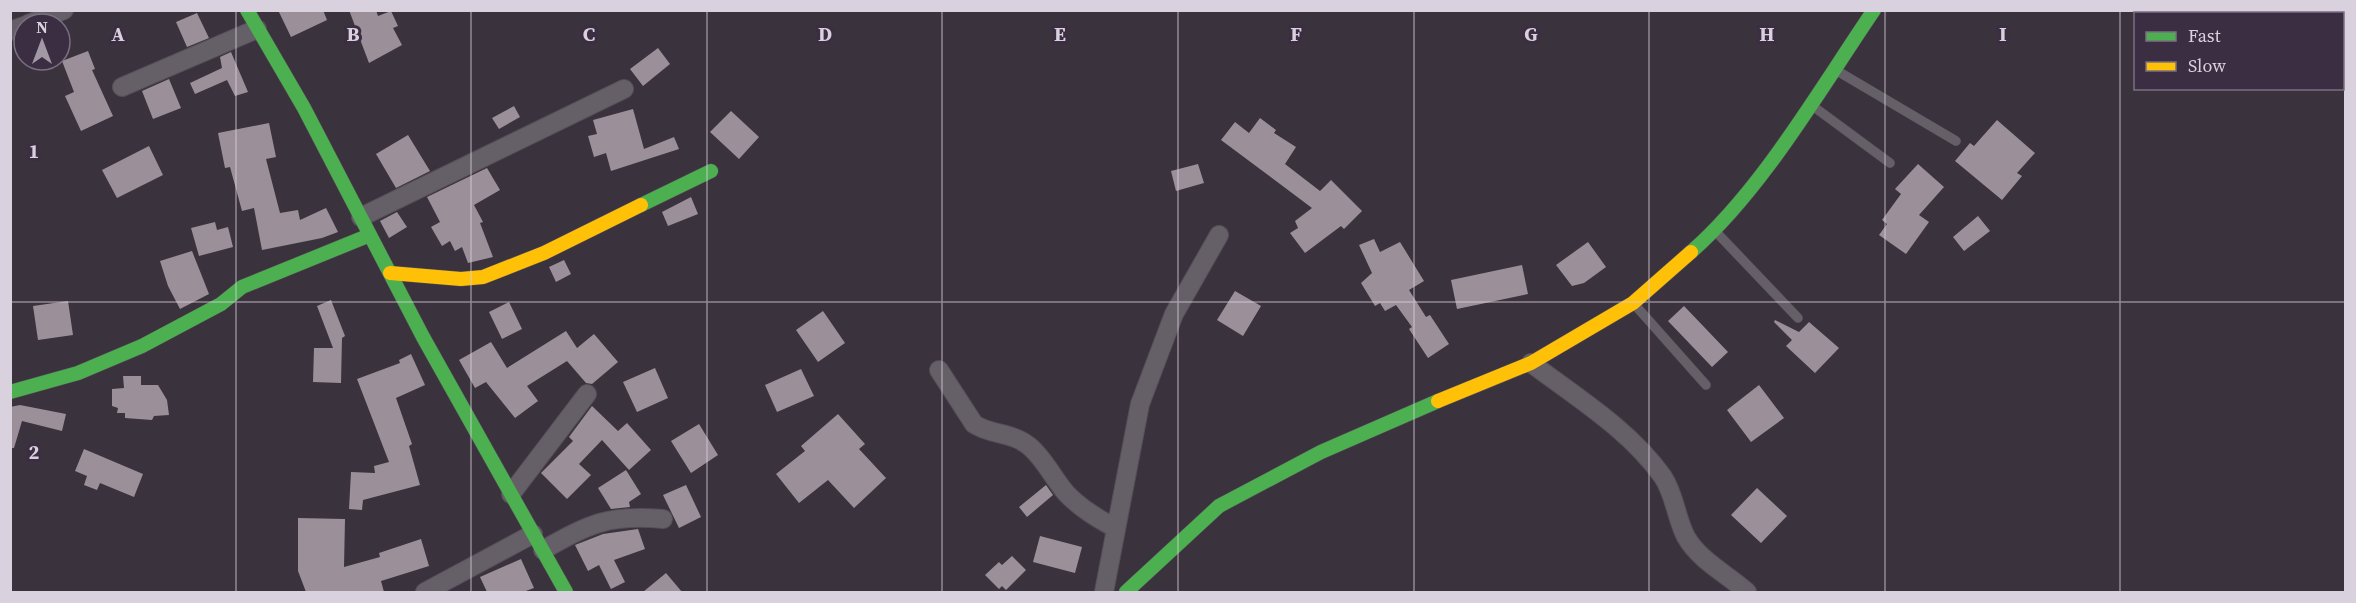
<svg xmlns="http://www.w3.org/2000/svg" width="2356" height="603" viewBox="0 0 2356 603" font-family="'Source Serif 4',serif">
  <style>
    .building { fill: #9b909a }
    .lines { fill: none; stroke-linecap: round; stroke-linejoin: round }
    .lane-casing { stroke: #564e58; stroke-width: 10 }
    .street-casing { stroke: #564e58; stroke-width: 20 }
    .fast-casing { stroke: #564e58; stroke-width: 15 }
    .slow-casing { stroke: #564e58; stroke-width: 15 }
    .lane { stroke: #656068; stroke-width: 9 }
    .street { stroke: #656068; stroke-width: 18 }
    .fast { stroke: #4caf50; stroke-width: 14 }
    .slow { stroke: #ffc107; stroke-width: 14 }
    .grid { fill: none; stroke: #dad1de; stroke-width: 1.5; stroke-opacity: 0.55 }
    .grid-label { font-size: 20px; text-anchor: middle; font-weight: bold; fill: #dad1de; stroke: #3b2d42; stroke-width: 6; stroke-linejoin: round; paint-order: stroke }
  </style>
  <rect width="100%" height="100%" fill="#3a323d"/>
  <path class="building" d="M 278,10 L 323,10 L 327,20 L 291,37 Z
    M 349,10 L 376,10 L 378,16 L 391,11 L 398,26 L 393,28 L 402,45 L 369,63 Z
    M 197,13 L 209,38 L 187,47 L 176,22 Z
    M 658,48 L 670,64 L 643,86 L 630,69 Z
    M 88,51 L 95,69 L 92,70 L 113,116 L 81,131 L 65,96 L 74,92 L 62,61 Z
    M 231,52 L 248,92 L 235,96 L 227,80 L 195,94 L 190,83 L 222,68 L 220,57 Z
    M 169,79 L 181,108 L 153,119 L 142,91 Z
    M 514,106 L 520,117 L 499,129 L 492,118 Z
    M 633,109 L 644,149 L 674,137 L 679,149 L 611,171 L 606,153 L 594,157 L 588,136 L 597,134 L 593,120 Z
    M 731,111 L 759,137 L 739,159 L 710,132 Z
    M 1260,118 L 1276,130 L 1274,133 L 1296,147 L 1285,164 L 1320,191 L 1331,180 L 1362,211 L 1344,229 L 1341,226 L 1305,253 L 1290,233 L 1298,228 L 1295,221 L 1312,208 L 1221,140 L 1235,122 L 1249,133 Z
    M 1997,120 L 2035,153 L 2017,173 L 2022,176 L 2002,200 L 1955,161 L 1970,143 L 1974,146 Z
    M 269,123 L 276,157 L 266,159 L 280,213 L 298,210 L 300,220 L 326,208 L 338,232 L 322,238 L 262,250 L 254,208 L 242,211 L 230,167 L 225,168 L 218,133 Z
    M 408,135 L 430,171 L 396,188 L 376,154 Z
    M 149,146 L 163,175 L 117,198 L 102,170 Z
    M 1198,164 L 1204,183 L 1176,191 L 1171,171 Z
    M 1918,164 L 1944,187 L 1919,215 L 1929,222 L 1906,254 L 1879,235 L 1887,224 L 1882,220 L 1901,194 L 1895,189 Z
    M 487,168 L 500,190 L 474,205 L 483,222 L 480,223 L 493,257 L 468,263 L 462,247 L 455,251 L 450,241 L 442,246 L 431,227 L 440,222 L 427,197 Z
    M 691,197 L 698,214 L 668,226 L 662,212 Z
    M 397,212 L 407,227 L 389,238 L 380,221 Z
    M 1978,216 L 1990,231 L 1964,251 L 1953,237 Z
    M 215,222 L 217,230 L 228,227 L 233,247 L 199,256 L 191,228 Z
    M 1374,239 L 1380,252 L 1400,242 L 1424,281 L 1409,290 L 1426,317 L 1430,315 L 1449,344 L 1428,358 L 1409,329 L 1412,327 L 1396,305 L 1385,311 L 1380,303 L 1375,306 L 1361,283 L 1372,273 L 1359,245 Z
    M 1588,242 L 1606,267 L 1584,283 L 1572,286 L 1556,265 Z
    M 192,251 L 209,294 L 180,309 L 168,286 L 160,261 Z
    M 564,260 L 571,274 L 556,282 L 549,267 Z
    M 1522,265 L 1528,294 L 1457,309 L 1451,280 Z
    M 1235,291 L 1261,306 L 1243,336 L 1217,320 Z
    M 331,300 L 345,336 L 342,338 L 341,383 L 313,382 L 314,348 L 333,348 L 317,306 Z
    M 68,301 L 73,335 L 38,340 L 33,306 Z
    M 509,302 L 522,329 L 502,339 L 489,312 Z
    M 1684,306 L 1728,352 L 1712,367 L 1668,321 Z
    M 823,311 L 845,343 L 818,362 L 796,330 Z
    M 1775,320 L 1799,332 L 1809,322 L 1839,348 L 1815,373 L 1786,346 L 1792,340 L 1774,322 Z
    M 566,331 L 577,348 L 594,334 L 618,362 L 592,384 L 586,383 L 567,361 L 527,386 L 538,401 L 515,418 L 486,382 L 475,388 L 459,360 L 491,342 L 507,368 Z
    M 411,354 L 425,385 L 396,398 L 412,444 L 409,446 L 420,485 L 363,500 L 362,510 L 349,509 L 351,472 L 375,473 L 374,466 L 389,462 L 357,379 L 400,363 L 399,360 Z
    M 655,368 L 668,398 L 637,412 L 623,382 Z
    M 801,369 L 814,396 L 777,412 L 765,385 Z
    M 123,376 L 141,376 L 141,385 L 158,385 L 167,400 L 169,415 L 154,416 L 152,420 L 125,418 L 125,413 L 117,413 L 118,408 L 112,406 L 112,389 L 124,388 Z
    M 1759,385 L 1784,418 L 1751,442 L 1727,410 Z
    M 20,405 L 66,414 L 62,431 L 22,421 L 14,448 L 10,448 L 10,407 Z
    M 592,406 L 618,431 L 627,423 L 651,450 L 629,470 L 602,440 L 579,464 L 591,475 L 567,499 L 541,473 L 573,441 L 569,437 Z
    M 838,414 L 865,444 L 859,449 L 886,478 L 854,508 L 828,480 L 799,503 L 776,474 L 805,451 L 801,446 Z
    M 699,424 L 718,455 L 691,473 L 671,441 Z
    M 84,449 L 143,474 L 134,497 L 100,483 L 97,490 L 84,485 L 87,476 L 75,471 Z
    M 626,470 L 641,494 L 629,502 L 630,507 L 611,509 L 598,488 Z
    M 686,485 L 701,517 L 679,528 L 663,495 Z
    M 1046,485 L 1053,495 L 1027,517 L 1019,507 Z
    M 1757,488 L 1787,516 L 1761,543 L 1731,515 Z
    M 298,518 L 345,519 L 344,567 L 380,557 L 379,553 L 421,539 L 429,566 L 381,581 L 384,592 L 306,592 L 298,571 Z
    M 638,529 L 645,549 L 614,560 L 625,582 L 611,589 L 599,565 L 588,571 L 575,545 L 603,534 Z
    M 1040,536 L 1082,547 L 1075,573 L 1033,562 Z
    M 1012,556 L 1026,570 L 1006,590 L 1002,586 L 999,589 L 985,575 L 999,562 L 1002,565 Z
    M 521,559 L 534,588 L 523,592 L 487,592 L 480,577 Z
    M 666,573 L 682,592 L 643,592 Z"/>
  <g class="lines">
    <g class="lane-casing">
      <path id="lane" d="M 1834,69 L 1956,141
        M 1810,104 L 1890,163
        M 1717,233 L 1798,318
        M 1635,305 L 1706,385"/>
    </g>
    <g class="street-casing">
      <path id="street" d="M 28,24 L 64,10
        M 10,31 L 24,26
        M 122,87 L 257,29
        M 361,217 L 624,89
        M 1531,363 C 1576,397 1630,430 1663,477 C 1675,495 1676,518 1686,537 C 1700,561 1727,574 1747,592
        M 939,370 L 974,424 C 990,435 1012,432 1029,446 C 1044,458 1053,478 1066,493 C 1080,508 1097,518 1115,528
        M 511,494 L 587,394
        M 543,550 C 589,524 609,514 663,519
        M 425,592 L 533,534
        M 1104,592 L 1140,404 L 1174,314 L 1219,235"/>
    </g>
    <g class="fast-casing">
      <path id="fast" d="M 247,10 L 304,108 L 423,337 L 566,592
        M 641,205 L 711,171
        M 1691,252 C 1762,190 1820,89 1874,10
        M 10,392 L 78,373 L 142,346 L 221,304 L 242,287 L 370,235
        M 1126,592 L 1219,506 L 1321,452 L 1438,401"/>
    </g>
    <g class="slow-casing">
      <path id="slow" d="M 390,273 L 461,279 L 483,277 L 544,253 L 641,205
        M 1438,401 L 1531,363 L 1633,303 L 1691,252"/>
    </g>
    <use href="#lane" class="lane"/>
    <use href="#street" class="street"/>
    <use href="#fast" class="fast"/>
    <use href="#slow" class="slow"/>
  </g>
  <path class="grid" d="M 236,10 L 236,592M 471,10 L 471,592M 707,10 L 707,592M 942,10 L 942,592M 1178,10 L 1178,592M 1414,10 L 1414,592M 1649,10 L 1649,592M 1885,10 L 1885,592M 2120,10 L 2120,592M 10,302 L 2346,302"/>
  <g class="grid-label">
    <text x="118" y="41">A</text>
    <text x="353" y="41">B</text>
    <text x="589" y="41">C</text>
    <text x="825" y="41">D</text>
    <text x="1060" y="41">E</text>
    <text x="1296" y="41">F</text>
    <text x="1531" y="41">G</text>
    <text x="1767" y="41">H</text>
    <text x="2003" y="41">I</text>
    <text x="34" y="158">1</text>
    <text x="34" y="459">2</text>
  </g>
  <rect width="2356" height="603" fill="none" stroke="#dad1de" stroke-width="24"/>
  <rect x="2134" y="12" width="210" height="78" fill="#3b2d42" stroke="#7b6f80" stroke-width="1.5"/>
  <rect x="2146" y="32" width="30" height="9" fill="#4caf50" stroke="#7b6f80" stroke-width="1.5"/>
  <text x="2188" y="42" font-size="18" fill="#dad1de">Fast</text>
  <rect x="2146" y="62" width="30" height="9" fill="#ffc107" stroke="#7b6f80" stroke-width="1.5"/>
  <text x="2188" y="72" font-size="18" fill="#dad1de">Slow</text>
  <g transform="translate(42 42)"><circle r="28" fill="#3b2d42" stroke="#7b6f80" stroke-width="1.5"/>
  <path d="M0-4.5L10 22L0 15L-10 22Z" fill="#a299a6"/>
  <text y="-9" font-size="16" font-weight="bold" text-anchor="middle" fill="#dad1de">N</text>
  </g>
</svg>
